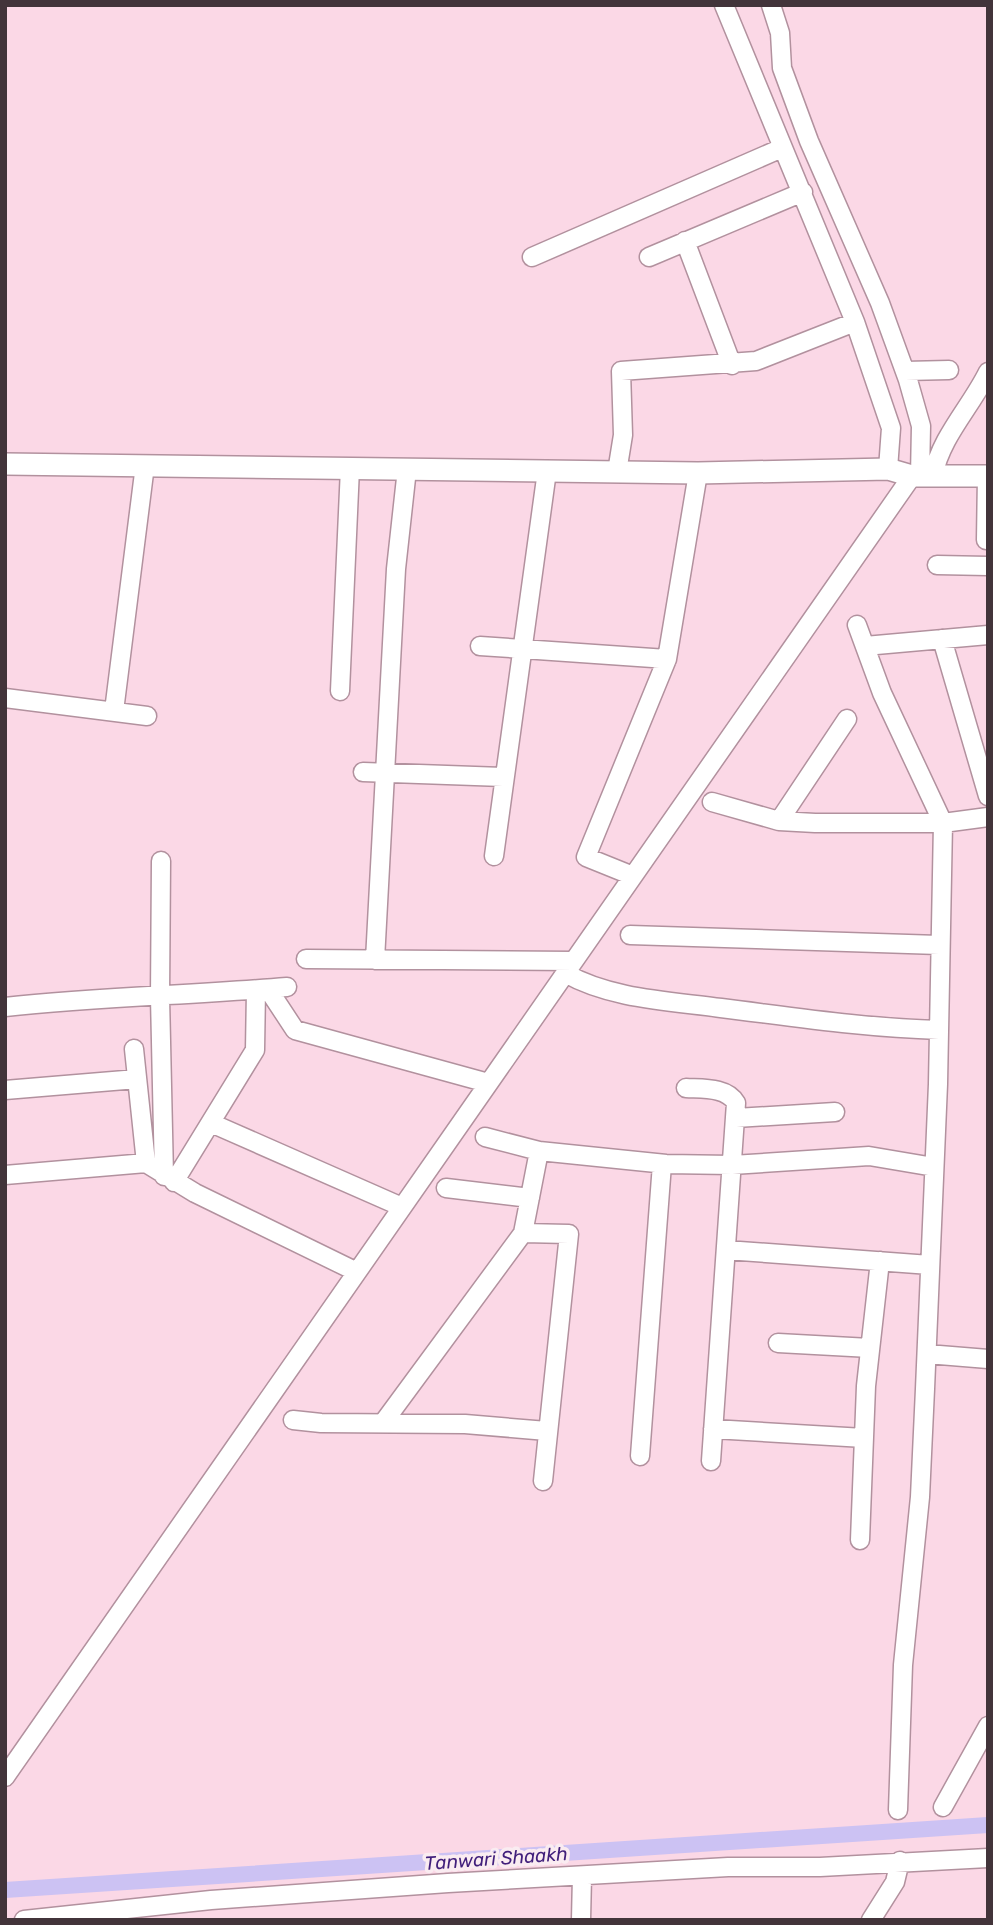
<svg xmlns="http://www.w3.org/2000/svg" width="993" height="1925" viewBox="0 0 993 1925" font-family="Rubik,sans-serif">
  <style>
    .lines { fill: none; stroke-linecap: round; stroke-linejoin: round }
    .canal { stroke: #ccc2f3; stroke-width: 16 }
    .minor-casing { stroke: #b2919e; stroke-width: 21 }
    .major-casing { stroke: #b2919e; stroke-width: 24 }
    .minor { stroke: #fff; stroke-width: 18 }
    .major { stroke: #fff; stroke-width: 21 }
    .labels { text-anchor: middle; stroke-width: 7; stroke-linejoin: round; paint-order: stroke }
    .water-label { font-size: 19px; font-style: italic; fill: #411f7b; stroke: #faecf1 }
  </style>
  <rect width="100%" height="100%" fill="#fbd8e6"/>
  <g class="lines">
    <path class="canal" d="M 5,1890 L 988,1825"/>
    <g class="minor-casing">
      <path id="minor" d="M 724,5 L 855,322 L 891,428 L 888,469
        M 771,5 L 780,33 L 782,68 L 809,141 L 880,303 L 908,380 L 921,426 L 920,476
        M 685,241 L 732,365
        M 532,257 L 782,148
        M 649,257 L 803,192
        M 905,371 L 949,370
        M 617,472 L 623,435 L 621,371 L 756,361 L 855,322
        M 933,476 C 941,436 971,407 988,372
        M 986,540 L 987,476
        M 937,565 L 988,566
        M 857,625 L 882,693 L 943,823 L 938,1084 L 925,1389 L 920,1497 L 903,1665 L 898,1810
        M 942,639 L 988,796
        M 480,646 L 667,659
        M 865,646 L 988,635
        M 340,691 L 350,468
        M 5,698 L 147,716
        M 114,711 L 145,465
        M 363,772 L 503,777
        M 712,802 L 779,821 L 815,823 L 943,823 L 988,817
        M 779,821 L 847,719
        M 494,856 L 547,471
        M 161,861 L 160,997 L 164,1176
        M 633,876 L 586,857 L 667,659 L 698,473
        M 630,935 L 939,945
        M 306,959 L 574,961
        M 375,960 L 396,569 L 407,469
        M 565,973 C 610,999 670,1001 721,1008 C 794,1017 865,1028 939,1030
        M 268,989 L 295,1030 L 488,1083
        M 5,1007 C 99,997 193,995 287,987
        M 134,1049 L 146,1163
        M 686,1088 C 703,1089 727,1087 736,1103 L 711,1461
        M 5,1090 L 137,1079
        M 736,1118 L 835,1112
        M 211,1123 L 402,1207
        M 485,1137 L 539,1151 L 666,1164 L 732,1165 L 869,1156 L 934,1167
        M 5,1175 L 146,1163 L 195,1193 L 357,1272
        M 174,1182 L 255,1050 L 256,990
        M 446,1188 L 530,1198
        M 523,1233 L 569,1234 L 543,1481
        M 726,1250 L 930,1265
        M 778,1343 L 870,1348
        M 927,1354 L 988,1359
        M 293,1420 L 321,1423 L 465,1424 L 547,1431
        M 383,1423 L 523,1233 L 539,1151
        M 713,1429 L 864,1438
        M 640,1456 L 662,1164
        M 860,1540 L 866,1386 L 880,1261
        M 5,1777 L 912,476
        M 943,1807 L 988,1726
        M 24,1920 L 211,1900 L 448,1883 L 728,1867 L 820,1867 L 988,1858
        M 581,1920 L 582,1876
        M 871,1920 L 895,1882 L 900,1861"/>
    </g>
    <g class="major-casing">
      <path id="major" d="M 5,464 L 698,473 L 888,469 L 912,476 L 988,476"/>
    </g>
    <use href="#minor" class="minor"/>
    <use href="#major" class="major"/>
  </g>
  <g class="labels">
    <g class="water-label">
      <text transform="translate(496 1858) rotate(-4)" y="7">Tanwari Shaakh</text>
    </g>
  </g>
  <rect width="993" height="1925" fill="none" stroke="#42343a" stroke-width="14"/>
</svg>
